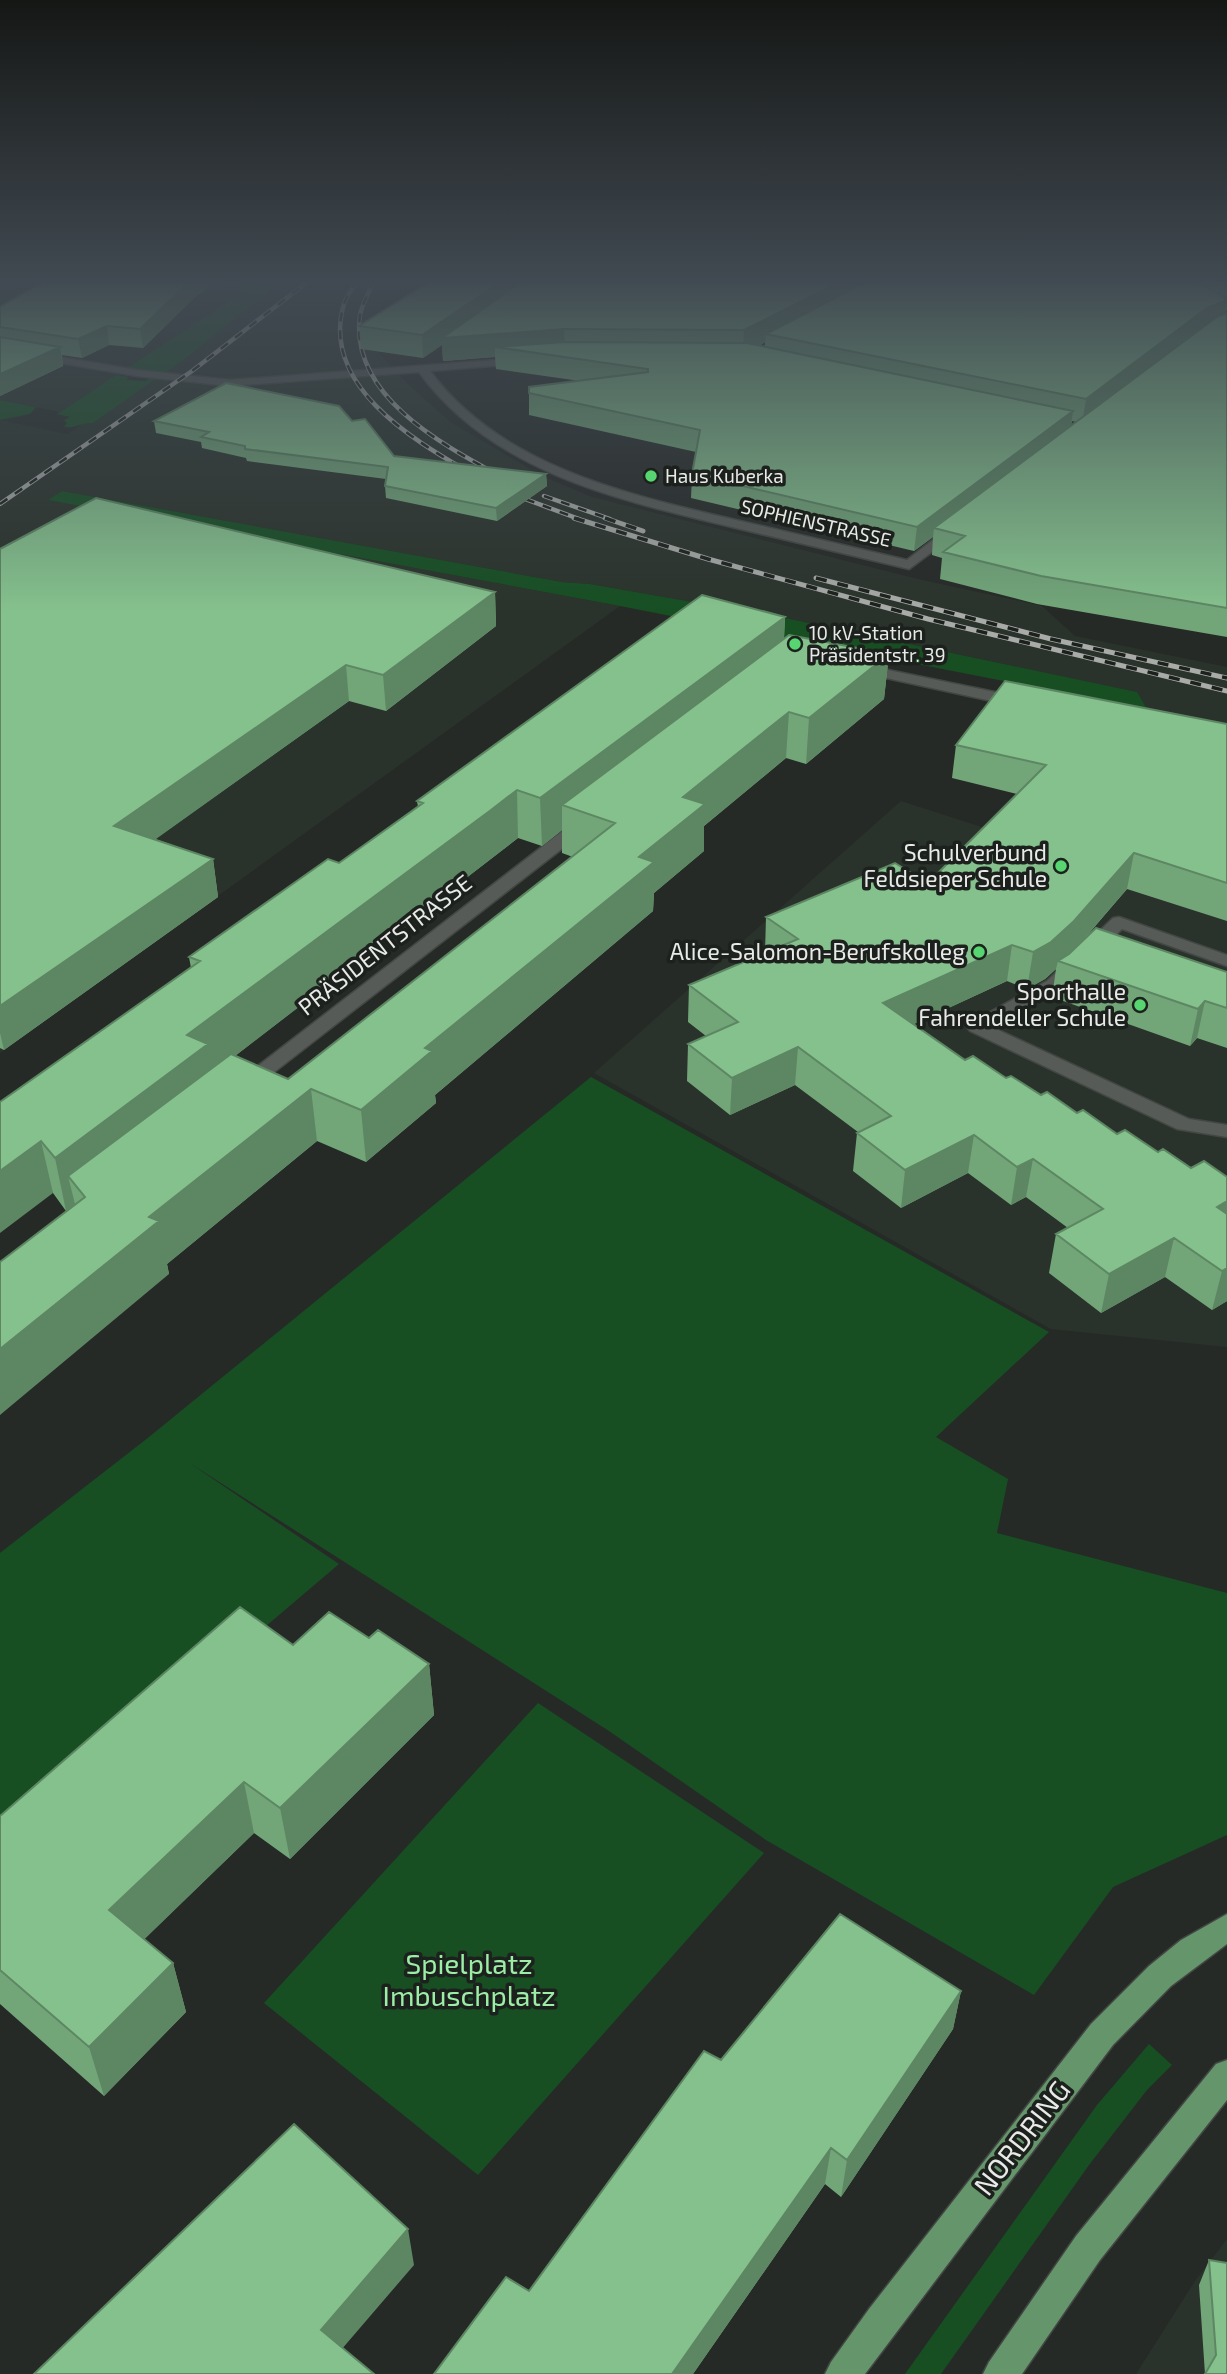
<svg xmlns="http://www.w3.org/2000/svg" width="1227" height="2374" viewBox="0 0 1227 2374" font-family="'Exo 2',sans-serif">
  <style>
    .built { fill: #2a332b }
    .green { fill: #174f23 }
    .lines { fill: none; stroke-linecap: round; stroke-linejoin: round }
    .street-casing { stroke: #434744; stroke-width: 3 }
    .primary-casing { stroke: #434744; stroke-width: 3 }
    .street { fill: #575b57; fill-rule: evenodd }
    .primary { fill: #65956b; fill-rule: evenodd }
    .rail-far1-casing { stroke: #a8aba8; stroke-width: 4.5 }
    .rail-casing { stroke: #a8aba8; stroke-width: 5 }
    .rail-far1 { stroke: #1d211d; stroke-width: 2.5; stroke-dasharray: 9; stroke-linecap: butt }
    .rail { stroke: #1d211d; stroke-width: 3.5; stroke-dasharray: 11; stroke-linecap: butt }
    .wall { fill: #72a679; fill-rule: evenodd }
    .shaded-wall { fill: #5d8763 }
    .building { fill: #85c18d; stroke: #5d8763; stroke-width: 2 }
    .poi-dot { fill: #57d570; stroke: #1d211d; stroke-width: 2.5 }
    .labels { text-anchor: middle; stroke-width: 7; stroke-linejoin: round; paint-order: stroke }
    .far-poi-label { font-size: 19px; fill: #e7eae7; stroke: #1d211d; text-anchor: start }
    .far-street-label { font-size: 19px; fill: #e7eae7; stroke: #1d211d }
    .poi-label { font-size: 23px; fill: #e7eae7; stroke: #1d211d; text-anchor: end }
    .street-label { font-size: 23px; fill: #e7eae7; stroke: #1d211d }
    .near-park-label { font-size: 28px; fill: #9ceea7; stroke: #1d211d }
    .near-street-label { font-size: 28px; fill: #e7eae7; stroke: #1d211d }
  </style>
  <rect width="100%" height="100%" fill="#262a27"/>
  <path class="built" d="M 0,280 L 229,280 L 224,283 L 251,288 L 60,412 L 0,400 Z
    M 283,280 L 389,280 L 379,320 L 378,352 L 409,385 L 450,422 L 542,476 L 592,497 L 918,579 L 1042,606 L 1075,636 L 1227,667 L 1227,725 L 1147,709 L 1136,692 L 790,619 L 590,584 L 562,582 L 62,491 L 49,500 L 620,606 L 0,1053 L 0,420 L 67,434 L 190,355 Z
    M 901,801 L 994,831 L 1227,831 L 1227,1347 L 1051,1329 L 594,1073 Z
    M 1227,2239 L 1227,2374 L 1136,2374 L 1195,2281 Z"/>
  <path class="green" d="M 229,280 L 283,280 L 190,355 L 93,423 C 82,422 75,429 64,427 L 67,423 L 64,420 L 70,417 L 57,414 L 116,375 L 128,377 L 127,380 L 146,381 L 157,372 L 127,368 L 250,288 L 223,284 Z
    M 0,400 L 36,407 L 30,414 L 0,420 Z
    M 62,491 L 562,582 L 590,584 L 790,619 L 1137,692 L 1147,709 L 620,606 L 48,500 Z
    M 591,1077 L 1049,1332 L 936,1437 L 1008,1479 L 997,1533 L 1227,1593 L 1227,1835 L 1113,1887 L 1034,1995 L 766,1840 L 609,1731 L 188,1462 L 339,1564 L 18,1837 L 0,1823 L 0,1553 L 149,1437 Z
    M 538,1703 L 764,1853 L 478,2175 L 264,2003 Z
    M 1149,2044 L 1172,2065 L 1147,2090 L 1089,2165 L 941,2374 L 905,2374 L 1097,2105 Z"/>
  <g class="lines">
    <g class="street-casing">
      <path id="street" d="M 0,347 L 137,370 L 230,380 L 523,358 L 527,359 L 527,363 L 430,371 C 502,468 630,495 740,521 C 796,534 851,547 907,560 L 948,528 L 958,528 L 960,531 L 909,569 C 850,555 791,541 732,527 C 619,500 492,472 419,372 L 230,386 L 137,376 L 0,353 Z
        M 859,664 L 1019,697 L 1027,702 L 1019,707 L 854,671 L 852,668 L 854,665 Z
        M 584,818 L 590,819 L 592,823 L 590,827 L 251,1090 L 237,1090 L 234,1086 L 237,1082 L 578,819 Z
        M 1119,917 L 1227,955 L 1227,966 L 1122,929 L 1061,989 L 992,1027 L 1189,1119 L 1227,1125 L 1227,1137 L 1177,1129 L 970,1031 L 967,1027 L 970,1023 L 1047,981 L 1113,918 Z"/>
    </g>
    <g class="primary-casing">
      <path id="primary" d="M 1227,1914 L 1227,1944 L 1171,1986 L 1113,2045 L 865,2374 L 825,2374 L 831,2362 L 869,2309 L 1091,2024 L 1149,1966 L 1181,1940 Z
        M 1227,2060 L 1227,2100 L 1100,2260 L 1022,2374 L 983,2374 L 989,2362 L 1076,2236 L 1216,2064 Z"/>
    </g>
    <use href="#street" class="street"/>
    <use href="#primary" class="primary"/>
    <g class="rail-far1-casing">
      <path id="rail-far1" d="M 357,280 C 353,288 347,295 344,304 C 320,384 411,439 469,472
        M 374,280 C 370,291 362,304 360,315 C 349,395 441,444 500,476
        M 509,493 L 579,519
        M 544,496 L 610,519
        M 0,504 L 192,371 L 310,280"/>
    </g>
    <g class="rail-casing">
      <path id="rail" d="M 574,518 L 708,559 L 928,619 L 1227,691
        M 605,518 L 643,531
        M 816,578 L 1051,639 L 1227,678"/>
    </g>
    <use href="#rail-far1" class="rail-far1"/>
    <use href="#rail" class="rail"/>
  </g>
  <path class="wall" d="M 47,280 L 219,280 L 197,295 L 143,348 L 109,345 L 82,358 L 62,355 L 63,366 L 0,396 L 0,307 Z
    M 427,280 L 1227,280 L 1227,311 L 1226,311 L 1226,313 L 1227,313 L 1227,637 L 1037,604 L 940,579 L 942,558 L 932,555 L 933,537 L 914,551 L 691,498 L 692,474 L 696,452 L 529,415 L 529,387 L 580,381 L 496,369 L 495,357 L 443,361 L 442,345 L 423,358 L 361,349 L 359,326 L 427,284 ZM 765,342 L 765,347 L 759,346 ZM 1072,421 L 1077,422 L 1071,427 Z
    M 154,421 L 352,421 L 394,456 L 546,474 L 547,486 L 497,521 L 386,498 L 385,486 L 386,479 L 247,461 L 246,458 L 202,448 L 201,442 L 156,433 Z
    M 0,549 L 495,592 L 496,626 L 386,711 L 349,701 L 155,839 L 213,859 L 218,897 L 4,1050 L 0,1048 Z
    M 785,617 L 784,638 L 889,654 L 884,699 L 806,764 L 786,758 L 704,826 L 704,851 L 654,893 L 653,911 L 435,1095 L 436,1103 L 366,1162 L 317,1141 L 167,1264 L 169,1274 L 75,1204 L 66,1211 L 53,1193 L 0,1102 L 191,968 L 189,957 L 339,863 L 418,807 L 417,801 ZM 562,830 L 562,853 L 573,857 L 288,1079 L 235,1056 L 518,838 L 542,846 Z
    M 1227,724 L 1227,921 L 1127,889 L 1079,945 L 1227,972 L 1227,1048 L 1197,1038 L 1190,1046 L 1052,997 L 1056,969 L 1045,979 L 1027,989 L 1007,981 L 914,1024 L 965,1060 L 1006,1078 L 1117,1134 L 1191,1168 L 1204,1161 L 1227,1301 L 1212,1310 L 1165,1277 L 1101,1313 L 1049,1273 L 1056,1234 L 1068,1228 L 1026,1197 L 1011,1205 L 968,1173 L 901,1208 L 853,1171 L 857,1133 L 858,1132 L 795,1085 L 730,1115 L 687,1081 L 688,1044 L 706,1036 L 688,1022 L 689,985 L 765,953 L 766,917 L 928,883 L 1017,794 L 952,778 L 956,745 Z
    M 369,1638 L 429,1664 L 434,1715 L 290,1859 L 254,1833 L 144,1939 L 173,1963 L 186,2012 L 104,2096 L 0,2004 L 0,1816 L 293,1645 Z
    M 961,1991 L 953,2029 L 841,2197 L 825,2184 L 693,2374 L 434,2374 L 529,2291 L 721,2060 Z
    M 1209,2260 L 1227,2374 L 1205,2374 L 1199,2285 Z"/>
  <path class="shaded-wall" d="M 191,280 L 219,280 L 197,295 L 143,348 L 140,329 Z
    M 503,280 L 536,280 L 564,329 L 565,352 L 495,347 L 495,357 L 443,361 L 442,345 L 423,358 L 422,335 Z
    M 844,280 L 885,280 L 766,334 L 765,342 L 743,353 L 744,330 Z
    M 1227,300 L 1224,322 L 1082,423 L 1086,399 L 1207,308 Z
    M 107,326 L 109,345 L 82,358 L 78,339 Z
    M 60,347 L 63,366 L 0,396 L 0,374 Z
    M 1073,411 L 1070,433 L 934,528 L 933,537 L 914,551 L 917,527 Z
    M 546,474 L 547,486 L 497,521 L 496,508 Z
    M 495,592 L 496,626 L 386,711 L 383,675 Z
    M 785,617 L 783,661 L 562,805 L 562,830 L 542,846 L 540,798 Z
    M 889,654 L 884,699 L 806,764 L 809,718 Z
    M 346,665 L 349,701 L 121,864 L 114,826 Z
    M 789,712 L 786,758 L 704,826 L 704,851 L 654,893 L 653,911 L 435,1095 L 436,1103 L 366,1162 L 361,1110 L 425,1048 L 639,857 L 683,797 Z
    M 517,790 L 518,838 L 213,1073 L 68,1176 L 75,1204 L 66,1211 L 55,1158 L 187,1035 Z
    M 1134,853 L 1127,889 L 1068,957 L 1058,961 L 1056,969 L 1045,979 L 1027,989 L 1033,952 Z
    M 213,859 L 218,897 L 4,1050 L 0,1033 L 0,1006 Z
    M 1012,945 L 1007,981 L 879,1040 L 883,1003 Z
    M 1205,1001 L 1197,1038 L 1190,1046 L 1198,1009 Z
    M 798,1047 L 795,1085 L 730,1115 L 732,1078 Z
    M 311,1089 L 317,1141 L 167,1264 L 169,1274 L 0,1415 L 0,1349 L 149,1217 Z
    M 974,1135 L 968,1173 L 901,1208 L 905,1170 Z
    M 41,1141 L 53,1193 L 0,1233 L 0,1171 Z
    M 1033,1159 L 1026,1197 L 1011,1205 L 1017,1167 Z
    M 1227,1201 L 1227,1234 L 1217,1207 Z
    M 1174,1238 L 1165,1277 L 1101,1313 L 1109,1274 Z
    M 1227,1268 L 1227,1301 L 1212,1310 L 1222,1271 Z
    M 429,1664 L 434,1715 L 290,1859 L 280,1808 Z
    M 244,1782 L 254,1833 L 123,1960 L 109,1910 Z
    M 173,1963 L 186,2012 L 104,2096 L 89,2047 Z
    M 961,1991 L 953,2029 L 841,2197 L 847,2160 Z
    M 831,2148 L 825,2184 L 693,2374 L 672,2374 Z
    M 408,2229 L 414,2265 L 329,2364 L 321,2330 Z"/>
  <path class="building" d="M 47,280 L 191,280 L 140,329 L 107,326 L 78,339 L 0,327 L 0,307 Z
    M 433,280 L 503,280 L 422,335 L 359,326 Z
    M 524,280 L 844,280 L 744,330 L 564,329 L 442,338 Z
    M 869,280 L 1194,280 L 1227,299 L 1227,300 L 1207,308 L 1086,399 L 766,334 Z
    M 1216,280 L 1227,280 L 1227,286 Z
    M 1227,313 L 1227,608 L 1041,576 L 943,552 L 965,536 L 934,528 L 1218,316 Z
    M 0,337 L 60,347 L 0,374 Z
    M 565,342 L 747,343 L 1073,411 L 917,527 L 692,474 L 700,430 L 529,393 L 529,387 L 648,372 L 648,369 L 495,347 Z
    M 226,383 L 339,406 L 352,421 L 365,419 L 394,456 L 546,474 L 496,508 L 385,486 L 388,467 L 245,449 L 245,446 L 201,437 L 209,432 L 154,421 Z
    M 96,498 L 495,592 L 383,675 L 346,665 L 114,826 L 213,859 L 0,1006 L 0,549 Z
    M 702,595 L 785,617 L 540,798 L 517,790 L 491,810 L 187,1035 L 208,1044 L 55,1158 L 41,1141 L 0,1171 L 0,1102 L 200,961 L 189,957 L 328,859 L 339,863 L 423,803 L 417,801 Z
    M 789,635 L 889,654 L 809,718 L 789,712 L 683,797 L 705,804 L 639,857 L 654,862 L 425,1048 L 432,1051 L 361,1110 L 311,1089 L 149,1217 L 159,1221 L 0,1349 L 0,1262 L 85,1197 L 68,1176 L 231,1054 L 288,1079 L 615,823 L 562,805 Z
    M 1005,681 L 1227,724 L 1227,883 L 1134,853 L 1074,921 L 1051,942 L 1033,952 L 1012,945 L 883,1003 L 965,1060 L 973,1056 L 1006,1078 L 1011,1076 L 1041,1095 L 1047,1092 L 1077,1113 L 1083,1110 L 1117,1134 L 1125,1130 L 1158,1152 L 1163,1149 L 1191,1168 L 1204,1161 L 1227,1177 L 1227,1201 L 1217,1207 L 1227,1214 L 1227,1268 L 1222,1271 L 1174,1238 L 1109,1274 L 1056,1234 L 1103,1209 L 1033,1159 L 1017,1167 L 974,1135 L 905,1170 L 857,1133 L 891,1116 L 798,1047 L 732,1078 L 688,1044 L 738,1022 L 689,985 L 798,939 L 766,917 L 895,863 L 928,883 L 1046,765 L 956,745 Z
    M 1096,928 L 1227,972 L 1227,1008 L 1205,1001 L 1198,1009 L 1058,961 L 1069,954 Z
    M 240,1607 L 293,1645 L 329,1612 L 369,1638 L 378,1630 L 429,1664 L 280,1808 L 244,1782 L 109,1910 L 173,1963 L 89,2047 L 0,1970 L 0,1816 Z
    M 840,1914 L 961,1991 L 847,2160 L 831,2148 L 672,2374 L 434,2374 L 506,2277 L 529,2291 L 704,2051 L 721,2060 Z
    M 294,2124 L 408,2229 L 321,2330 L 374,2374 L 34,2374 Z
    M 1209,2260 L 1227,2263 L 1227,2374 L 1205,2374 L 1216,2355 Z"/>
  <linearGradient id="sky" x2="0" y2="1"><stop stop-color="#151715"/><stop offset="0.46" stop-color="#414a52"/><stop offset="1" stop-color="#414a52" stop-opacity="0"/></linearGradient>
  <rect width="1227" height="612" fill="url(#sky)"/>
  <g class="poi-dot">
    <circle cx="651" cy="476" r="7"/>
    <circle cx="795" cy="644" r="7"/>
    <circle cx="1061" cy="866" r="7"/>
    <circle cx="979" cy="952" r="7"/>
    <circle cx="1140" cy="1005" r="7"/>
  </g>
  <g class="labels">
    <g class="far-poi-label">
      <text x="665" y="483">Haus Kuberka</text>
      <text x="809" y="640">10 kV-Station<tspan x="809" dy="22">Präsidentstr. 39</tspan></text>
    </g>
    <g class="far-street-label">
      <text transform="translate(816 523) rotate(13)" y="7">SOPHIENSTRASSE</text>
    </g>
    <g class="poi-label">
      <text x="1047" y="861">Schulverbund<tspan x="1047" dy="26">Feldsieper Schule</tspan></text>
      <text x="965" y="960">Alice-Salomon-Berufskolleg</text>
      <text x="1126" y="1000">Sporthalle<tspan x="1126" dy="26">Fahrendeller Schule</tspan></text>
    </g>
    <g class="street-label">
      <text transform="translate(385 945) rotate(-38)" y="8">PRÄSIDENTSTRASSE</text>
    </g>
    <g class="near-park-label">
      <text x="469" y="1974">Spielplatz<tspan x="469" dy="32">Imbuschplatz</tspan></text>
    </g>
    <g class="near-street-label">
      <text transform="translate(1022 2138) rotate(-52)" y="10">NORDRING</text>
    </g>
  </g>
</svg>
